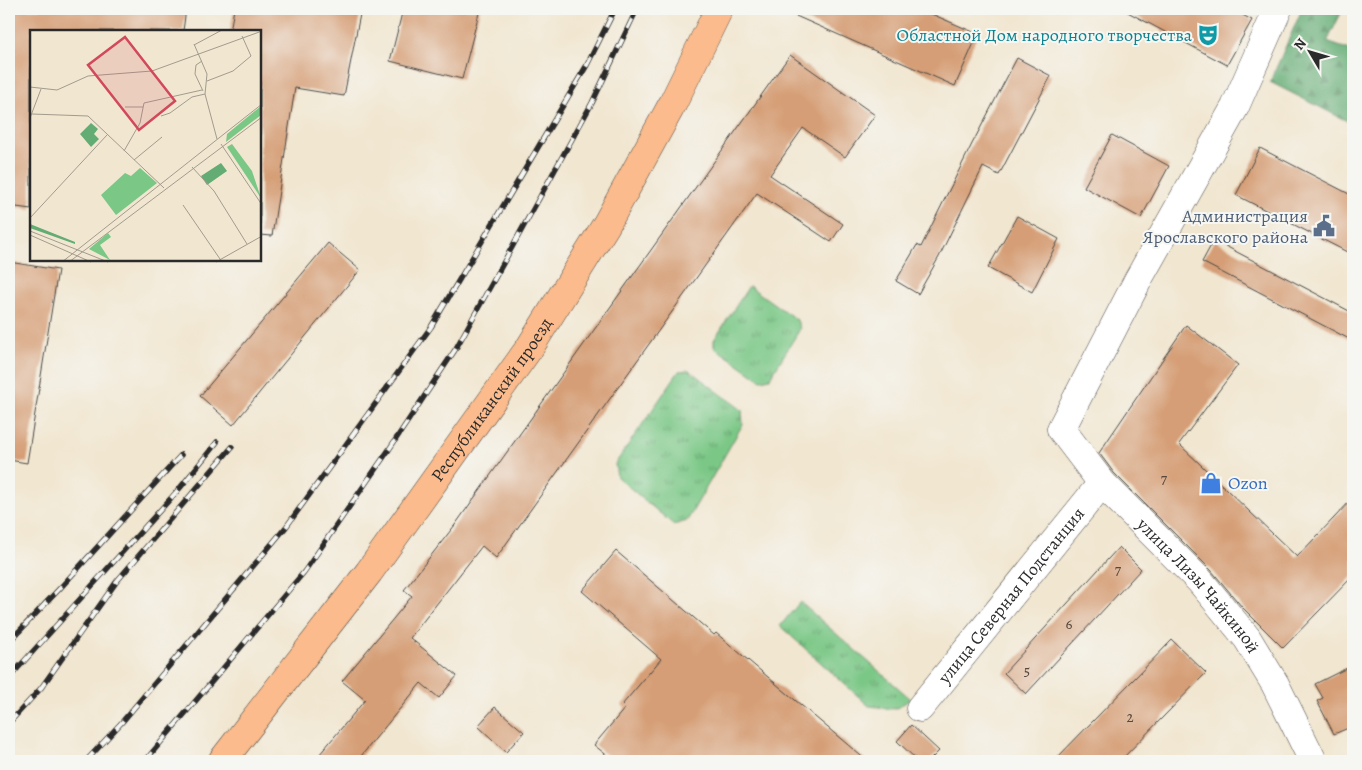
<svg xmlns="http://www.w3.org/2000/svg" width="1362" height="770" viewBox="0 0 1362 770" font-family="Alegreya,serif">
  <style>
    .grass { fill: url(#grass-tufts); stroke: #527958 }
    .forest { fill: url(#forest-firs); stroke: #476c4f }
    .building { fill: #d59e76 }
    .lines { fill: none; stroke-linecap: round; stroke-linejoin: round }
    .minor-casing { stroke: #494744; stroke-width: 29 }
    .major-casing { stroke: #494744; stroke-width: 29 }
    .minor { stroke: #fff; stroke-width: 28 }
    .major { stroke: #fbbb8c; stroke-width: 28 }
    .rail-casing { stroke: #2b2b2b; stroke-width: 5.5 }
    .rail { stroke: #f6f6f2; stroke-width: 4; stroke-dasharray: 11; stroke-linecap: butt }
    .labels { text-anchor: middle; stroke-width: 4; stroke-linejoin: round; paint-order: stroke }
    .number-label { font-size: 15px; fill: #56483e }
    .culture-label { font-size: 18px; fill: #0d838f; stroke: #f6f6f2; text-anchor: end }
    .service-label { font-size: 18px; fill: #4e5e75; stroke: #f6f6f2; text-anchor: end }
    .street-label { font-size: 18px; fill: #2b2b2b; stroke: #f6f6f2 }
    .shop-label { font-size: 18px; fill: #366cbe; stroke: #f6f6f2; text-anchor: start }
    .inset-road { fill: none; stroke: #a29b8e; stroke-width: 1 }
    .view { fill: #d1495b; fill-opacity: 0.15; stroke: #d1495b; stroke-width: 2.5 }
    .inset-edge { fill: none; stroke: #2b2b2b; stroke-width: 2.5 }
  </style>
  <defs>
    <pattern id="grass-tufts" width="24" height="20" patternUnits="userSpaceOnUse" patternTransform="scale(1.25)"><rect width="24" height="20" fill="#7ac786"/><path d="M3 7l-1-3M5 7V3M7 7l1-3M15 17l-1-3M17 17v-4M19 17l1-3" fill="none" stroke="#64a26e"/></pattern>
    <pattern id="forest-firs" width="22" height="20" patternUnits="userSpaceOnUse" patternTransform="scale(1.25)"><rect width="22" height="20" fill="#63ac73"/><path d="M5 1l3.5 6h-7zM16 11l3.5 6h-7z" fill="#528c5f"/></pattern>
  </defs>
  <rect width="100%" height="100%" fill="#f6f6f2"/>
  <filter id="ink" filterUnits="userSpaceOnUse"><feTurbulence type="fractalNoise" baseFrequency=".02" numOctaves="2"/><feDisplacementMap in="SourceGraphic" scale="10" xChannelSelector="R" yChannelSelector="G"/><feConvolveMatrix kernelMatrix="1 2 1 2 8 2 1 2 1" color-interpolation-filters="sRGB"/></filter>
  <filter id="wash" filterUnits="userSpaceOnUse"><feTurbulence type="fractalNoise" baseFrequency=".0096" numOctaves="4" result="noise"/><feDisplacementMap in="SourceGraphic" scale="20" xChannelSelector="R" yChannelSelector="G"/><feGaussianBlur stdDeviation="1.12" result="paint"/><feColorMatrix in="noise" values="0 0 0 0 0 0 0 0 0 0 0 0 0 0 0 0 0 1.4 0 .05"/><feComposite in="paint" operator="in"/></filter>
  <g filter="url(#wash)">
    <rect width="100%" height="100%" fill="#f1e6d0"/>
    <path class="grass" d="M 749,286 L 797,320 L 800,329 L 770,378 L 761,380 L 714,347 L 714,340 Z
      M 689,370 L 742,410 L 743,424 L 687,521 L 674,525 L 617,477 L 615,464 L 679,371 Z
      M 800,602 L 911,699 L 895,709 L 869,706 L 780,626 Z"/>
    <path class="forest" d="M 1302,9 L 1343,9 L 1327,42 L 1353,51 L 1353,124 L 1270,82 Z"/>
    <g id="blocks">
      <path class="building" d="M 9,9 L 186,9 L 183,31 L 31,31 L 31,209 L 9,206 Z
        M 234,9 L 361,9 L 344,96 L 295,88 L 272,236 L 260,235 L 260,31 L 230,31 Z
        M 403,9 L 480,9 L 462,79 L 390,61 Z
        M 780,9 L 920,9 L 978,34 L 955,86 Z
        M 1122,9 L 1231,9 L 1252,20 L 1227,65 Z
        M 790,55 L 875,115 L 845,157 L 803,128 L 770,175 L 843,224 L 831,242 L 757,193 L 496,558 L 482,546 L 410,638 L 457,676 L 439,698 L 421,683 L 357,761 L 314,761 L 365,700 L 342,681 L 412,596 L 404,590 L 455,525 Z
        M 1017,58 L 1051,76 L 999,175 L 983,167 L 939,257 L 918,294 L 896,281 L 917,245 L 921,247 L 972,144 Z
        M 1112,135 L 1169,166 L 1141,218 L 1084,187 Z
        M 1260,148 L 1353,196 L 1353,255 L 1236,195 Z
        M 1017,216 L 1059,239 L 1032,292 L 988,268 Z
        M 1214,240 L 1353,313 L 1353,341 L 1202,262 Z
        M 328,243 L 360,270 L 233,425 L 200,396 Z
        M 9,262 L 58,270 L 27,463 L 9,460 Z
        M 1186,325 L 1238,365 L 1179,444 L 1297,557 L 1353,498 L 1353,576 L 1283,648 L 1242,607 L 1211,570 L 1114,473 L 1099,453 Z
        M 1119,547 L 1141,569 L 1026,694 L 1004,673 Z
        M 616,551 L 714,635 L 716,633 L 867,761 L 614,761 L 594,745 L 625,708 L 622,705 L 661,659 L 582,591 Z
        M 1172,640 L 1206,673 L 1120,761 L 1054,761 Z
        M 1353,665 L 1353,726 L 1334,734 L 1317,701 L 1323,698 L 1315,684 Z
        M 495,707 L 524,732 L 506,752 L 478,726 Z
        M 911,725 L 939,751 L 929,761 L 918,761 L 897,741 Z"/>
    </g>
  </g>
  <g filter="url(#ink)">
    <use href="#blocks" fill-opacity="0" stroke="#494744" stroke-width="1"/>
    <g class="lines">
      <g class="minor-casing">
        <g id="minor">
          <path id="s1" d="M 1278,9 L 1235,107 L 1139,278 L 1061,429 L 1102,483 L 1200,581 L 1247,638 L 1275,684 L 1313,761"/>
          <path id="s2" d="M 920,708 L 1102,483"/>
        </g>
      </g>
      <g class="major-casing">
        <g id="major">
          <path id="s3" d="M 222,761 L 369,572 L 530,347 L 606,225 L 673,103 L 719,9"/>
        </g>
      </g>
      <use href="#minor" class="minor"/>
      <use href="#major" class="major"/>
      <g class="rail-casing">
        <path id="rail" d="M 9,642 L 62,586 L 181,455
          M 9,678 L 180,488 L 217,442
          M 9,723 L 41,688 L 117,581 L 232,447
          M 86,761 L 122,722 L 286,527 L 431,327 L 587,65 L 615,9
          M 145,761 L 304,572 L 388,451 L 455,350 L 592,103 L 637,9"/>
      </g>
      <use href="#rail" class="rail"/>
    </g>
  </g>
  <defs>
    <g id="theatre-bare" transform="scale(1.725)"><path d="M-5-5.5Q0-4 5-5.5V0Q5 5 0 6Q-5 5-5 0ZM-3.3-2.5H-1v1.5H-3.3ZM1-2.5H3.3v1.5H1ZM-2.8 1Q0 5.5 2.8 1Z" fill="#0f9aa8" stroke="#f6f6f2" stroke-width="2.5" paint-order="stroke"/></g>
    <g id="civic-bare" transform="scale(1.725)"><path d="M-.6-6.5H3V-4.5H.6V-3L4-1V1h2V6H-6V1h2V-1L-.6-3ZM-1.2 2.5V6h2.4V2.5Z" fill="#5c6f8a" stroke="#f6f6f2" stroke-width="2.5" paint-order="stroke"/></g>
    <g id="shop-bare" transform="scale(1.725)"><path d="M-5-2.5h2.3a2.7 3.5 0 0 1 5.4 0H5L5.5 6h-11ZM-1.5-2.5h3a1.5 2.3 0 0 0-3 0Z" fill="#3f7fe0" stroke="#f6f6f2" stroke-width="2.5" paint-order="stroke"/></g>
  </defs>
  <g fill-rule="evenodd">
    <use href="#theatre-bare" x="1208" y="35"/>
    <use href="#civic-bare" x="1324" y="226"/>
    <use href="#shop-bare" x="1211" y="483"/>
  </g>
  <g class="labels">
    <g class="number-label">
      <text x="1164" y="484">7</text>
      <text x="1118" y="575">7</text>
      <text x="1069" y="629">6</text>
      <text x="1027" y="676">5</text>
      <text x="1130" y="722">2</text>
    </g>
    <g class="culture-label">
      <text x="1192" y="41">Областной Дом народного творчества</text>
    </g>
    <g class="service-label">
      <text x="1308" y="222">Администрация<tspan x="1308" dy="21">Ярославского района</tspan></text>
    </g>
    <g class="street-label">
      <text dy="6" stroke="none"><textPath href="#s3" startOffset="451">Республиканский проезд</textPath></text>
      <text dy="6" stroke="none"><textPath href="#s1" startOffset="682">улица Лизы Чайкиной</textPath></text>
      <text dy="6" stroke="none"><textPath href="#s2" startOffset="145">улица Северная Подстанция</textPath></text>
    </g>
    <g class="shop-label">
      <text x="1228" y="489">Ozon</text>
    </g>
  </g>
  <g transform="translate(30 30)">
    <rect width="231" height="231" fill="#f1e6d0"/>
    <path d="M 61,93 L 68,99 L 64,104 L 69,109 L 61,117 L 50,104 ZM 191,133 L 197,141 L 177,155 L 171,146 ZM 0,194 L 45,212 L 45,214 L 0,198 Z" fill="#63ac73"/>
    <path d="M 231,76 L 231,85 L 196,112 L 197,104 ZM 202,114 L 222,141 L 231,168 L 197,117 ZM 110,138 L 127,153 L 86,185 L 71,165 L 95,143 L 101,146 ZM 78,203 L 81,207 L 70,215 L 80,230 L 59,219 Z" fill="#7ac786"/>
    <path class="inset-road" d="M 164,14 L 177,44 L 175,64 L 187,109M 164,15 L 192,0M 172,31 L 166,35 L 165,44 L 173,61M 177,51 L 203,41 L 221,26 L 212,6M 0,57 L 27,60 L 58,46 L 122,41 L 232,1M 95,77 L 113,77M 2,84 L 58,86 L 134,158M 131,86 L 140,83 L 162,67 L 175,64M 0,88 L 11,59M 191,114 L 232,175M 94,121 L 110,93 L 114,73 L 172,60M 104,130 L 132,107M 162,137 L 184,161 L 217,214M 153,175 L 190,229M 0,188 L 77,105M 0,201 L 78,232M 0,205 L 61,232M 32,232 L 232,74M 39,232 L 232,87M 186,232 L 232,206"/>
    <path class="view" d="M 95,7 L 145,71 L 109,100 L 58,35 Z"/>
    <rect width="231" height="231" class="inset-edge"/>
  </g>
  <rect width="1362" height="770" fill="none" stroke="#f6f6f2" stroke-width="30"/>
  <g transform="translate(1310 52) rotate(308)" stroke="#f6f6f2" stroke-width="4" paint-order="stroke">
  <path d="M0-4L9 19L0 12L-9 19Z" fill="#2b2b2b"/>
  <text y="-8" font-size="14" font-weight="bold" text-anchor="middle" fill="#2b2b2b">N</text>
  </g>
</svg>
